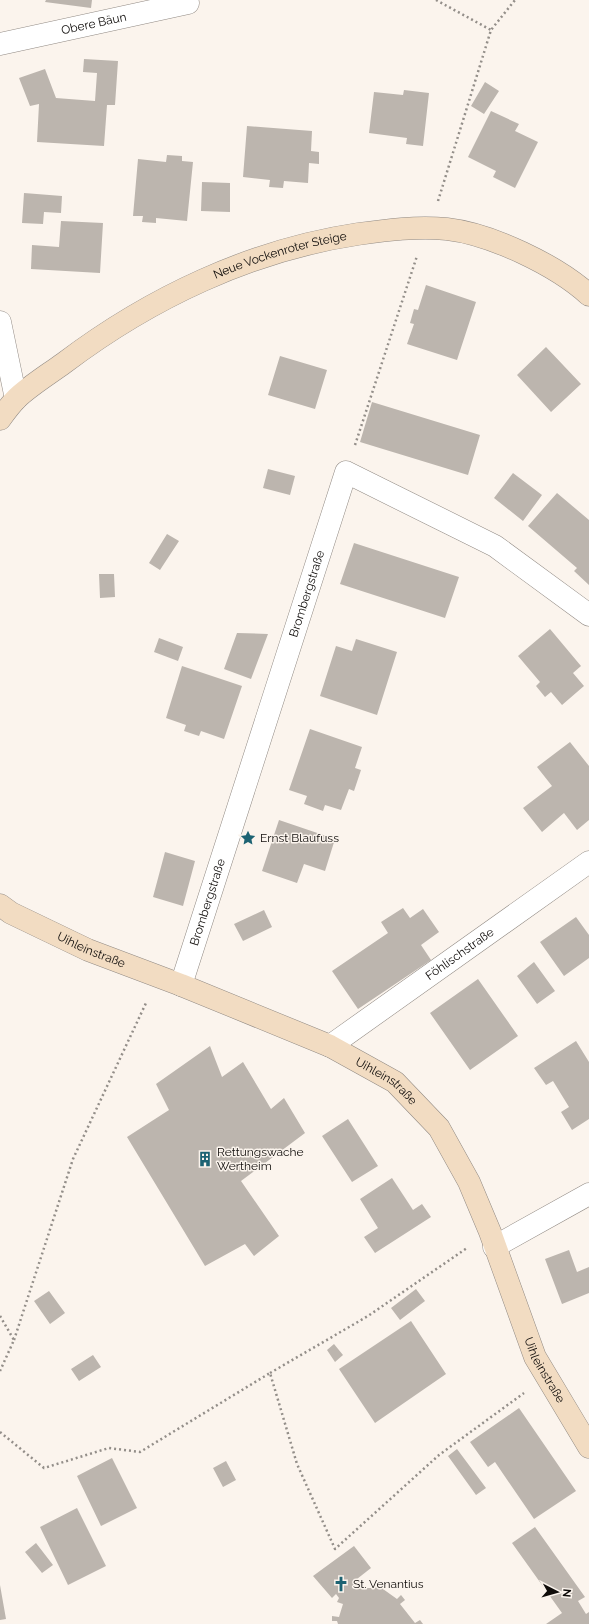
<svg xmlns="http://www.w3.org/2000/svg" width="589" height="1624" viewBox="0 0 589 1624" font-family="Raleway,sans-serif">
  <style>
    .building { fill: #bcb5ae }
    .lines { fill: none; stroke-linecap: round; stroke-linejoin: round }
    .street-casing { stroke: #918a84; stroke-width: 23 }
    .secondary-casing { stroke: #918a84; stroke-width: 23 }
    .path { stroke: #938e89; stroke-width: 2.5; stroke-dasharray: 2 3; stroke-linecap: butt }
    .street { stroke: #fff; stroke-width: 22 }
    .secondary { stroke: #f2dcc2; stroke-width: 22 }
    .labels { text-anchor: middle; stroke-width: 3; stroke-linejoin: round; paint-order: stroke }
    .street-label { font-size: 12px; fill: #0f0c0a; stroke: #fbf4ed }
    .poi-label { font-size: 12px; fill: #0f0c0a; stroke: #fbf4ed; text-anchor: start }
  </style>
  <rect width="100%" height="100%" fill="#fbf4ed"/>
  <path class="building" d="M 46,0 L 92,0 L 91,8 L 45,2 Z
    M 84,59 L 118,61 L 115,105 L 107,105 L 104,146 L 37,142 L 39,104 L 30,106 L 19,78 L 45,69 L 56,98 L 95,101 L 97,73 L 83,72 Z
    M 485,82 L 499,91 L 484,114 L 471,106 Z
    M 404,90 L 429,93 L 423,146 L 406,144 L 407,138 L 369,133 L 374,92 L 403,95 Z
    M 491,111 L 519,124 L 515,131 L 538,142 L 515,188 L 493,177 L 496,171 L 468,157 Z
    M 247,126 L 312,131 L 311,151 L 319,152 L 319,164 L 309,163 L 308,183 L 284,181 L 283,188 L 269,187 L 270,180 L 243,177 Z
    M 167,155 L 182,156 L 182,161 L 193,162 L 187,221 L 156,218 L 156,223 L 142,222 L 143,216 L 133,216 L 138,159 L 166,162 Z
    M 202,182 L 230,183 L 230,212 L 201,211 Z
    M 24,193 L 62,196 L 61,213 L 44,212 L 43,224 L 22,223 Z
    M 61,221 L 103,223 L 100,273 L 31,269 L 32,245 L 59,247 Z
    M 426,285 L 476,302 L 457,360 L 407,344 L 414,324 L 410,323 L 414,309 L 418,310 Z
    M 546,347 L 581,384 L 551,412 L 517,375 Z
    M 280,356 L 327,370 L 315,409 L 268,395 Z
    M 372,402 L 480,435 L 468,475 L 360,442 Z
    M 268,469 L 295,476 L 290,495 L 263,488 Z
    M 513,473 L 542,495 L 523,521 L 494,498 Z
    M 557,493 L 589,520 L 589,585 L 574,571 L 577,568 L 528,526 Z
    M 167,534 L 179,541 L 160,570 L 149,563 Z
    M 354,543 L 459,577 L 445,618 L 340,584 Z
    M 99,574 L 114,574 L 115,597 L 100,598 Z
    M 550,629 L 581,666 L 573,673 L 584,686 L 562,705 L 551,692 L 545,697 L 536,686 L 540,682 L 518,656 Z
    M 237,633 L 268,634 L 251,679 L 224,669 Z
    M 159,638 L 183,647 L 178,661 L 154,652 Z
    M 356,639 L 397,652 L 377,715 L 320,696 L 336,646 L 352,651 Z
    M 182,666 L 242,686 L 224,739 L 201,731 L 199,736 L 184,731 L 186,725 L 166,718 Z
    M 310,729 L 362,747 L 355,768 L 361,770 L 354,791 L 349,789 L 341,810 L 325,805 L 323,811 L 304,804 L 307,796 L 289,790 Z
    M 570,742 L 589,766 L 589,820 L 577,830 L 564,813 L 542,832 L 523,808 L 552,786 L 537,767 Z
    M 279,820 L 335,839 L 325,871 L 304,864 L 297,883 L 262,871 Z
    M 165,852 L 195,861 L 183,906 L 153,897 Z
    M 403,908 L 410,918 L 423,909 L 439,932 L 421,945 L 431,960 L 358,1009 L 332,971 L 388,933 L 381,922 Z
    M 264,910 L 272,927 L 243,941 L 234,924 Z
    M 576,917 L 589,935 L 589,958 L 564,976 L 540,942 Z
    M 534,962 L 555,991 L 537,1004 L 517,976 Z
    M 478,979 L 518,1036 L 470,1070 L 430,1013 Z
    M 576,1041 L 589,1062 L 589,1119 L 572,1130 L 561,1112 L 569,1107 L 553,1081 L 546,1085 L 534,1068 Z
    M 210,1046 L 222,1077 L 243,1062 L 271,1109 L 284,1098 L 305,1133 L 241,1181 L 279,1236 L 254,1256 L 245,1244 L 205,1266 L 127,1137 L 169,1110 L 156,1084 Z
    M 348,1119 L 378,1166 L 352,1182 L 322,1136 Z
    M 392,1178 L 413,1210 L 422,1204 L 431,1217 L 375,1253 L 364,1237 L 378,1228 L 360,1199 Z
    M 569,1250 L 577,1272 L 589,1267 L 589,1293 L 562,1304 L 545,1259 Z
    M 416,1289 L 425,1301 L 400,1320 L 391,1308 Z
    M 49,1291 L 65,1313 L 50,1324 L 34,1301 Z
    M 411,1321 L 446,1374 L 375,1423 L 339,1369 Z
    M 334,1344 L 343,1355 L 335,1362 L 327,1350 Z
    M 93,1355 L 101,1367 L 79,1381 L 71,1369 Z
    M 519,1408 L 576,1491 L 534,1519 L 495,1462 L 488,1467 L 470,1442 Z
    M 457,1449 L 486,1488 L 476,1495 L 448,1456 Z
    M 112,1458 L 137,1508 L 101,1526 L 77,1476 Z
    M 226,1461 L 236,1480 L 223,1487 L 213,1468 Z
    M 77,1508 L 106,1566 L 68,1585 L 40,1527 Z
    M 535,1527 L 585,1597 L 578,1601 L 586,1614 L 589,1612 L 589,1624 L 546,1624 L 562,1613 L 512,1543 Z
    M 36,1543 L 53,1565 L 42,1573 L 25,1552 Z
    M 354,1546 L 371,1568 L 357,1579 L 362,1583 L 362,1588 L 373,1588 L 378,1587 L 380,1583 L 385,1585 L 383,1589 L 397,1599 L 401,1595 L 405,1600 L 400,1604 L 415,1623 L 420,1620 L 423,1624 L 338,1624 L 337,1621 L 332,1621 L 332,1616 L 339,1617 L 343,1604 L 337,1602 L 339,1598 L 336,1594 L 332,1598 L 313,1576 Z
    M 0,1585 L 6,1619 L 0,1620 Z"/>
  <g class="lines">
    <g class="street-casing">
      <g id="street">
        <path id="s1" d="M 0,44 L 188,3"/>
        <path d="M 0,322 L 16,399"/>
        <path id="s2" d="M 181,985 L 346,472 L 495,546 L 589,615"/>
        <path id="s3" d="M 330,1046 L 589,862"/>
        <path d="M 494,1247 L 589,1194"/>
      </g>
    </g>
    <g class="secondary-casing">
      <g id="secondary">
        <path id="s4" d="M 0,419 C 5,412 11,404 17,398 C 31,385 49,374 64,363 C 150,298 251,250 358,234 C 387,230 417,226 447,229 C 491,234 556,265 589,295"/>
        <path id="s5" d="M 0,905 L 11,913 L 88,950 L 181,985 L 330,1046 L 395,1082 L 439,1128 L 469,1182 L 490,1232 L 535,1357 L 589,1447"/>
      </g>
    </g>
    <path class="path" d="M 436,0 L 491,30
      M 438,201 L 491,30 L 515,0
      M 355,445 L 417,256
      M 0,1316 L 14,1340 L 0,1371
      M 14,1340 L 73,1159 L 146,1003
      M 270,1373 L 368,1316 L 467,1248
      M 0,1432 L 44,1468 L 109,1448 L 140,1452 L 270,1373 L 297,1464 L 335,1549 L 439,1455 L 524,1393"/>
    <use href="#street" class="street"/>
    <use href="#secondary" class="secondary"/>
  </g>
  <defs>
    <g id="sight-bare" transform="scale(1.2)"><path d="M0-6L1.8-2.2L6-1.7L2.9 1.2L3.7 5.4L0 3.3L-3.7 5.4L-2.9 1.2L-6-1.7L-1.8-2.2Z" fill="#1d6373" stroke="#fbf4ed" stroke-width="2.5" paint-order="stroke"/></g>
    <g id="building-bare" transform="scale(1.2)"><path d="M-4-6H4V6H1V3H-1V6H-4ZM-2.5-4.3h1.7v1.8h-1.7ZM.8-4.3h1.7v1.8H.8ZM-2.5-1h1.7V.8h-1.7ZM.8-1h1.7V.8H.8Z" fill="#1d6373" stroke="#fbf4ed" stroke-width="2.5" paint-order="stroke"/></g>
    <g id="church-bare" transform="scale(1.2)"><path d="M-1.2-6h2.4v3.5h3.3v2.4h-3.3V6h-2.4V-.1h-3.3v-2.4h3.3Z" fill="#1d6373" stroke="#fbf4ed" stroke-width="2.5" paint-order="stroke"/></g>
  </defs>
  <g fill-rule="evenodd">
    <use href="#sight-bare" x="248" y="838"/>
    <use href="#building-bare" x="205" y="1159"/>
    <use href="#church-bare" x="341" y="1584"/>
  </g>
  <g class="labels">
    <g class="street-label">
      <text dy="4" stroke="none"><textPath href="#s1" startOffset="96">Obere Bäun</textPath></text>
      <text dy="4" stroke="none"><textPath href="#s4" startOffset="329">Neue Vockenroter Steige</textPath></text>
      <text dy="4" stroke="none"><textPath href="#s2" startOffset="411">Brombergstraße</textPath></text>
      <text dy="4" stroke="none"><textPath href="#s2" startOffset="87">Brombergstraße</textPath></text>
      <text dy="4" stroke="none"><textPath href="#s5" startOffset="102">Uihleinstraße</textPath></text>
      <text dy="4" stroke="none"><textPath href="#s3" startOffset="159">Föhlischstraße</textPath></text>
      <text dy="4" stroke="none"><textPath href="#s5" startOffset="426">Uihleinstraße</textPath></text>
      <text dy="4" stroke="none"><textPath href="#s5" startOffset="762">Uihleinstraße</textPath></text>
    </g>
    <g class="poi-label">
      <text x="260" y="842">Ernst Blaufuss</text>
      <text x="217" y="1156">Rettungswache<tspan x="217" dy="14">Wertheim</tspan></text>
      <text x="353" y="1588">St. Venantius</text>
    </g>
  </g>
  <g transform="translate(557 1592) rotate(96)" stroke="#fbf4ed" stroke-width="3" paint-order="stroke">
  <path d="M0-3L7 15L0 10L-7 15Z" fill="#0f0c0a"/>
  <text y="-6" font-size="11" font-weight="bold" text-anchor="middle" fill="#0f0c0a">N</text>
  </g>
</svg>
